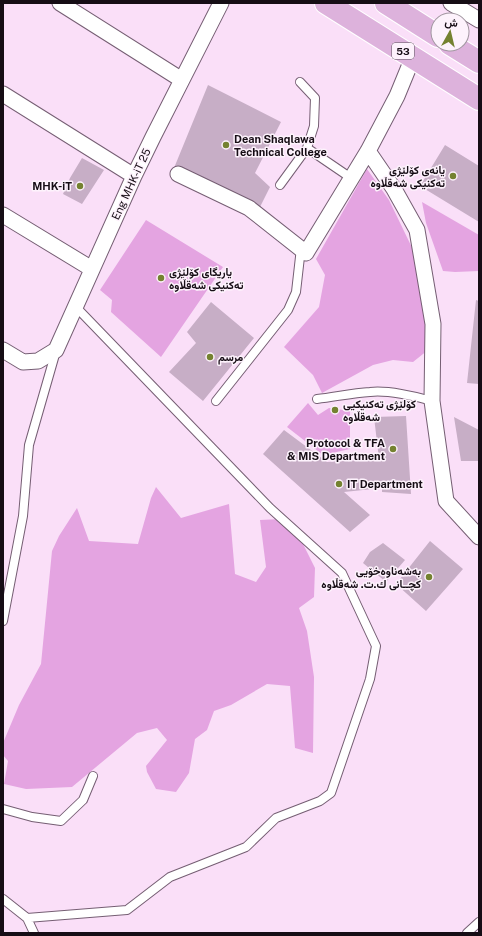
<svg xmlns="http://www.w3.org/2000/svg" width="482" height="936" viewBox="0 0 482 936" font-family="'Public Sans',Vazirmatn,sans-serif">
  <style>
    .green { fill: #e4a4e1 }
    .building { fill: #c7aec6 }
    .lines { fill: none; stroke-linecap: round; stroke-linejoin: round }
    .lane-casing { stroke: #755e73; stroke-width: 10 }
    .street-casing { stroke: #755e73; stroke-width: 17 }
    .primary-casing { stroke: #fff; stroke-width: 24 }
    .lane { stroke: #fff; stroke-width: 8 }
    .street { stroke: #fff; stroke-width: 15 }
    .primary { stroke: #ddb2dc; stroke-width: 22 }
    .poi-dot { fill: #748230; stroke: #fdf2fc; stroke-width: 1.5 }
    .labels { text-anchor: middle; stroke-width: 3; stroke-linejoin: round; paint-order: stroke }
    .shield { fill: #fdf2fc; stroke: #5b525a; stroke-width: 1 }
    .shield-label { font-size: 10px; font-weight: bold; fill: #160d15 }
    .poi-label { font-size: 11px; font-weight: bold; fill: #160d15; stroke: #fdf2fc; text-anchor: start }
    .street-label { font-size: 11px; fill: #160d15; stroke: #fdf2fc }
  </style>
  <rect width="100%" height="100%" fill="#fadff8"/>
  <path class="green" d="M 367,169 L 389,200 L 418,260 L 425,286 L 428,350 L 413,362 L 393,360 L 373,365 L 322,393 L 313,375 L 284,347 L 319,307 L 325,275 L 316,259 Z
    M 422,202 L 479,235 L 479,271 L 455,272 L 443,271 L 426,223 Z
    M 146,220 L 223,267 L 161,357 L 111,312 L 112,300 L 100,290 Z
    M 308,403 L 318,415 L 329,408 L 350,411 L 350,449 L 323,455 L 287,427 Z
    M 156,487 L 181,518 L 229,504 L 235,574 L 256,582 L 266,567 L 260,520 L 281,519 L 301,540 L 315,568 L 314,597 L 299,608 L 307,631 L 314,677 L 313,753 L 295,748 L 290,686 L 267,684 L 231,705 L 214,711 L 207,730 L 195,739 L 189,773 L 176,792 L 156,789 L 147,772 L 146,766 L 167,740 L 157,728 L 137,733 L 72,787 L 26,789 L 4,784 L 8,761 L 3,755 L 3,743 L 19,705 L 41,664 L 52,551 L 59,536 L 77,508 L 89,541 L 138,544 L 151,498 Z"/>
  <path class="building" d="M 208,85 L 281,122 L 255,173 L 270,187 L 258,211 L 174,168 Z
    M 445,145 L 479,166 L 479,222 L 420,186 Z
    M 82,158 L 104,170 L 82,204 L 63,194 L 70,178 Z
    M 476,300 L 479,301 L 479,384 L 467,383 Z
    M 211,302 L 254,338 L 203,401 L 169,372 L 196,343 L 187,332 Z
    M 406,416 L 411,494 L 382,492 L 382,488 L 344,492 L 370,515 L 350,532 L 263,454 L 284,430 L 327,462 L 379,459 L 374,417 Z
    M 454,417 L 479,430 L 479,461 L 461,461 Z
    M 430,541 L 463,569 L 426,611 L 396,584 Z
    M 383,543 L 405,560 L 386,582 L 363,563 L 370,552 Z"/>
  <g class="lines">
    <g class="lane-casing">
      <path id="lane" d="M 307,148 L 351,178
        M 280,185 L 307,148 L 314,126 L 315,98 L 300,82
        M 317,399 C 335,397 352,393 370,392 C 387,390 415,396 432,401
        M 216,401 L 288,310 L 296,292 L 301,248
        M 3,621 L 23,516 L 29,445 L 56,351
        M 3,809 L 32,817 L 61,821 L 83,800 L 93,776
        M 3,899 L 27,918 L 127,910 L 170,877 L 246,847 L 276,818 L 320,801 L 331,793 L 370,679 L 376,646 L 342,573 L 270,508 L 75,306
        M 27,918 L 34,933
        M 467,933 L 479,922"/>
    </g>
    <g class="street-casing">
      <path id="street" d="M 60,3 L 182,80
        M 451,3 L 479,20
        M 3,94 L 134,176
        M 368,151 L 394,189 L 417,230 L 433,324 L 432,401 L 446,501 L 479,537
        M 178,174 L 249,208 L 306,253 L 368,151 L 397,96 L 413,57
        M 3,215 L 92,269
        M 3,350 L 23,362 L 38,361 L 56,350 L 134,176 L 153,137 L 221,3"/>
    </g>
    <g class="primary-casing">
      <path id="primary" d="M 326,3 L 479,99
        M 386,3 L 438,36
        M 450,44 L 479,62"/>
    </g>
    <use href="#lane" class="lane"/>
    <use href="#street" class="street"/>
    <use href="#primary" class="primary"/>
  </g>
  <g class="poi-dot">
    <circle cx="226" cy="145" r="4"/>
    <circle cx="453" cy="176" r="4"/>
    <circle cx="80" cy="186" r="4"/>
    <circle cx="161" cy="278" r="4"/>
    <circle cx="210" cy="357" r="4"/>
    <circle cx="335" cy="410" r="4"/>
    <circle cx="393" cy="449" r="4"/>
    <circle cx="339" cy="484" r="4"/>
    <circle cx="429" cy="577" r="4"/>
  </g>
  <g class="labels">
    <rect class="shield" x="392" y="43" width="22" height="16" rx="3"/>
    <g class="shield-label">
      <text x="403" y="55">53</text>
    </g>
    <g class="poi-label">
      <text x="234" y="143">Dean Shaqlawa<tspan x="234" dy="13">Technical College</tspan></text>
      <text x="445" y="174" text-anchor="end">یانەی کۆلێژی<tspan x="445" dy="13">تەکنیکی شەقڵاوە</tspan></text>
      <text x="72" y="190" text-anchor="end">MHK-iT</text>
      <text x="169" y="276">یاریگای کۆلێژی<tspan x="169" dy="13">تەکنیکی شەقڵاوە</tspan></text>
      <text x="218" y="361">مرسم</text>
      <text x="343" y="408">کۆلێژی تەکنیکیی<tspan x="343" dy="13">شەقڵاوە</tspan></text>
      <text x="385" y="447" text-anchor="end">Protocol &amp; TFA<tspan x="385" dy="13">&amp; MIS Department</tspan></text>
      <text x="347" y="488">IT Department</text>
      <text x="421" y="575" text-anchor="end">بەشەناوەخۆیی<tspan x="421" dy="13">کچــانی ك.ت. شەقڵاوە</tspan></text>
    </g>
    <g class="street-label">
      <text transform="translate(131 184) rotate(-65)" y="4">Eng MHK-iT 25</text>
    </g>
  </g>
  <rect width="482" height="936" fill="none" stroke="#160d15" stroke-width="8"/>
  <g transform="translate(450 32) rotate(8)"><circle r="19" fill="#fdf2fc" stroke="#a196a0"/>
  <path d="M0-3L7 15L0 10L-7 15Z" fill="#748230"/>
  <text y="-6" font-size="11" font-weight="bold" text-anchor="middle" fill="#160d15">ش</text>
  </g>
</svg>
